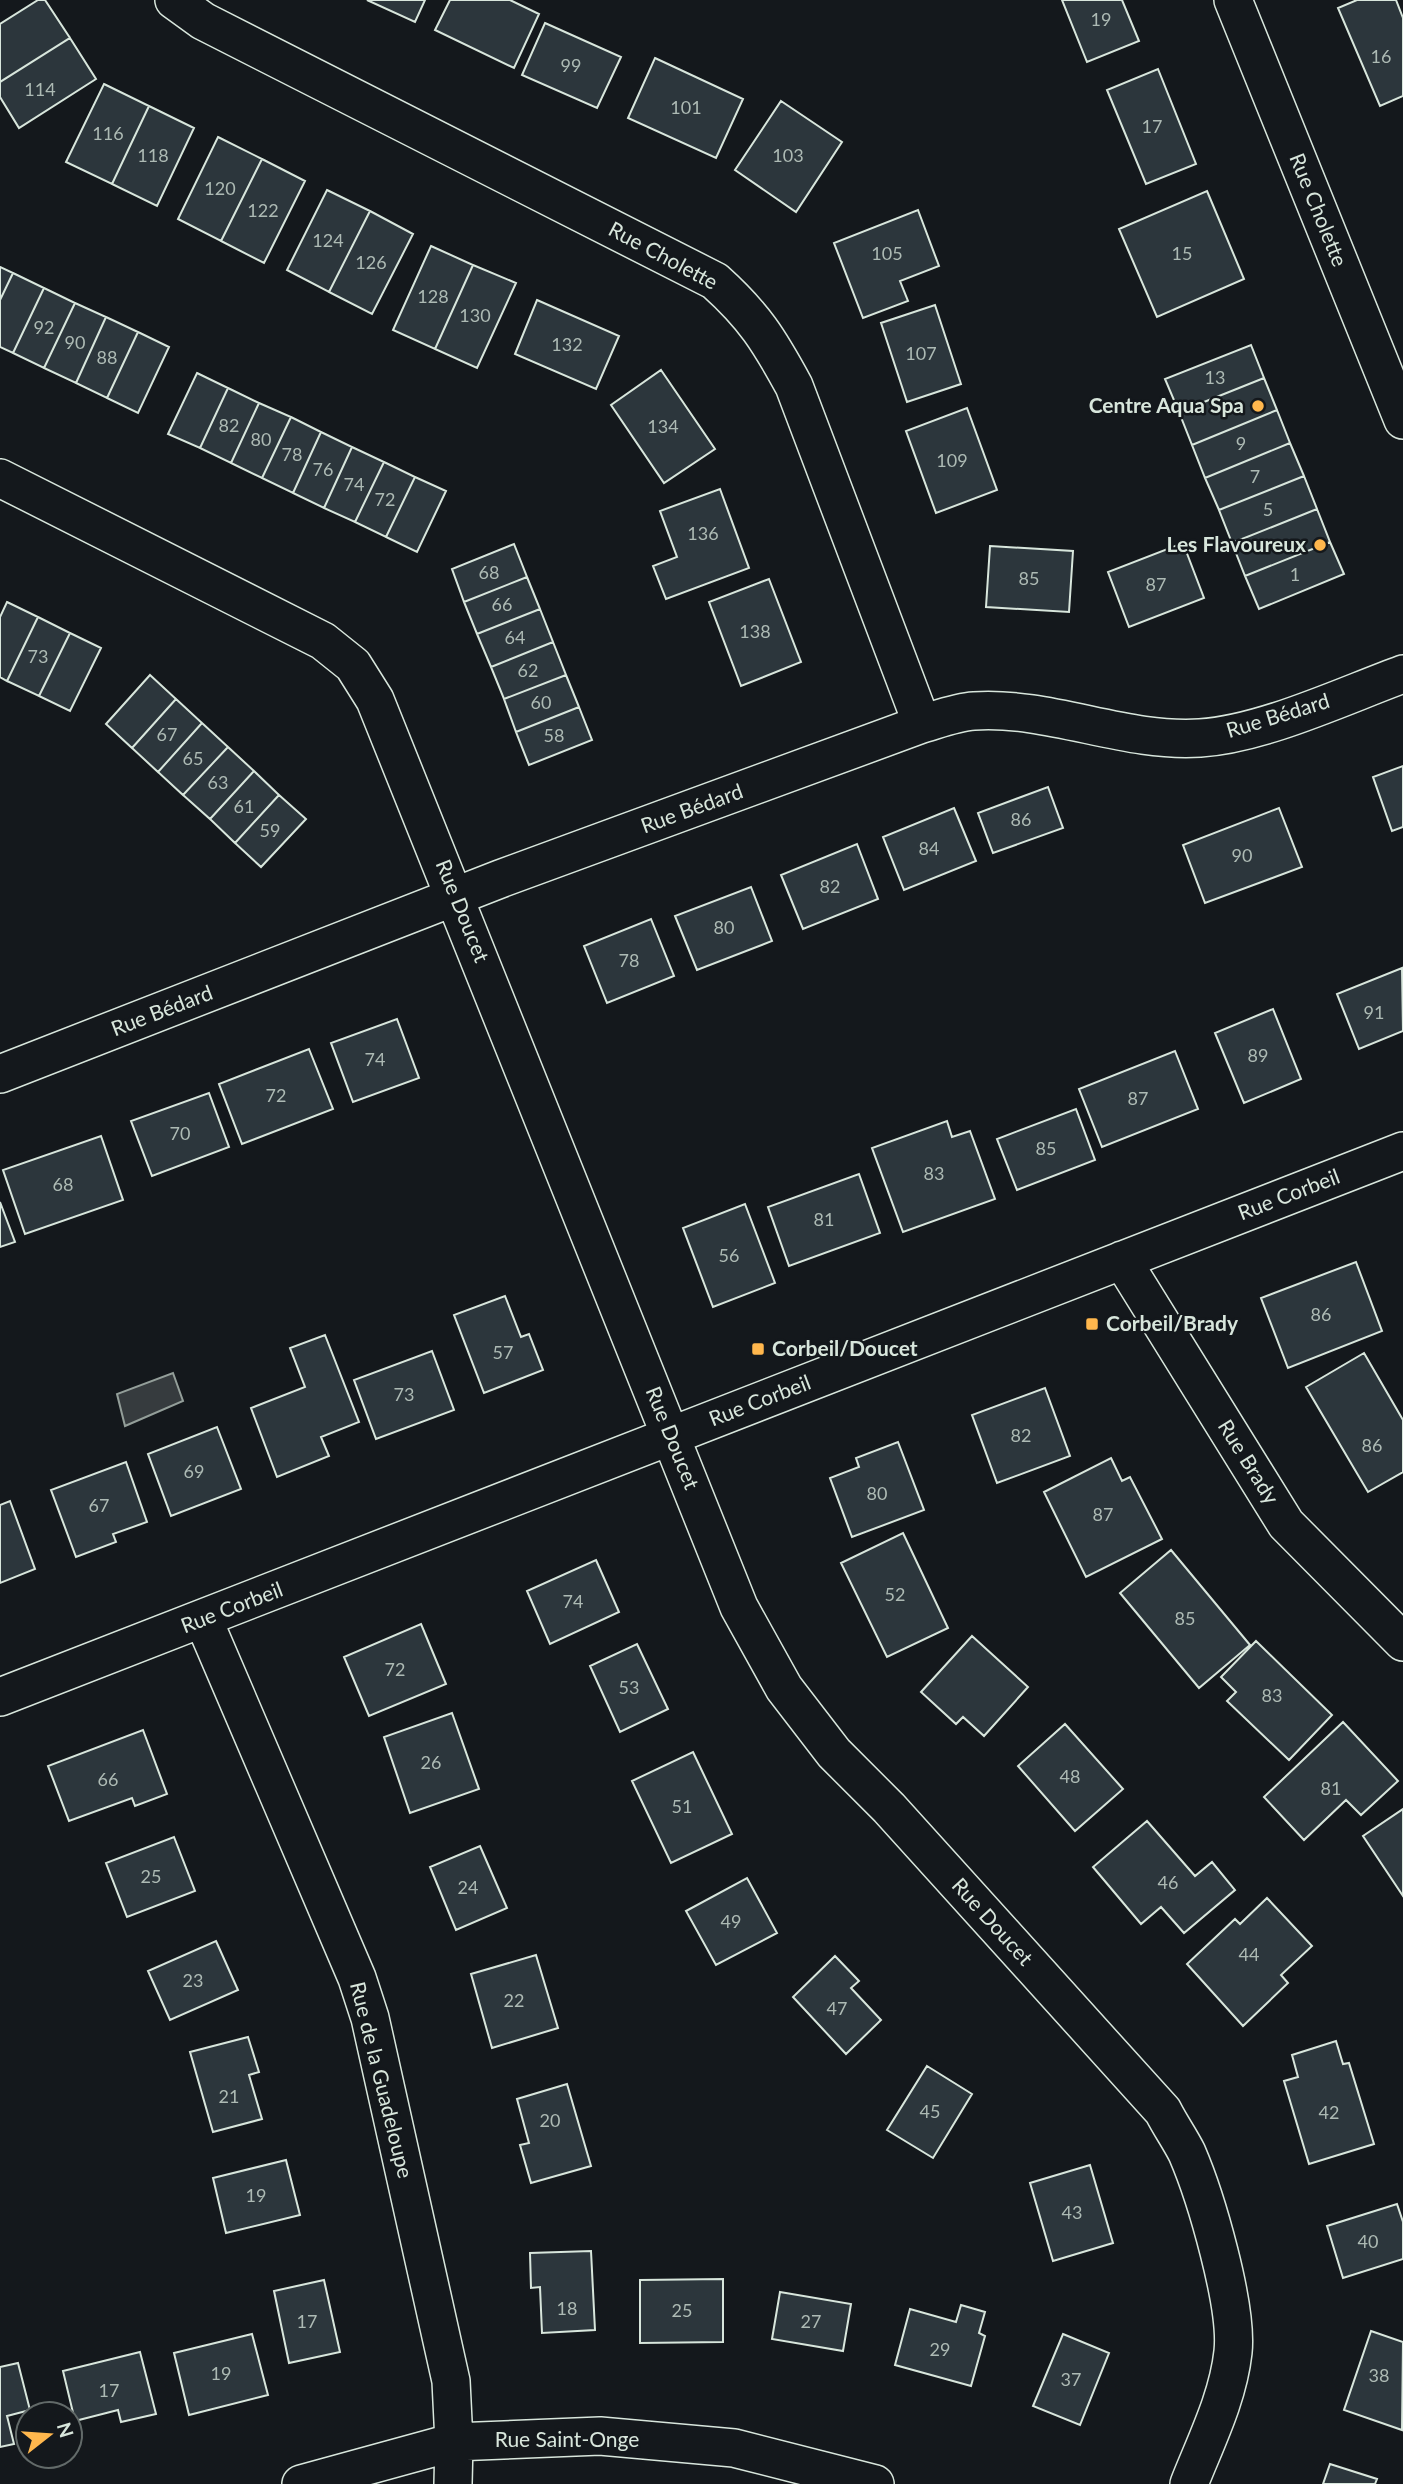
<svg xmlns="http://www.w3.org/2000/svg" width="1403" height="2484" viewBox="0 0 1403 2484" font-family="Lato,sans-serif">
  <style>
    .water { fill: #363b3e; stroke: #939e99; stroke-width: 2 }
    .building { fill: #2c363c; stroke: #d8e6dc; stroke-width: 2 }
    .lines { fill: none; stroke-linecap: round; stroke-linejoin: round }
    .street-casing { stroke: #d8e6dc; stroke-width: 40 }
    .street { stroke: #14181c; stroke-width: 37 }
    .poi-dot { fill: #ffb74d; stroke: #14181c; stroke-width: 2.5 }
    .labels { text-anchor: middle; stroke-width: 5; stroke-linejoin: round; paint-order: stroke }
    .number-label { font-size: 18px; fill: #adbab4 }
    .street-label { font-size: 21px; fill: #d8e6dc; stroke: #14181c }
    .poi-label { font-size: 21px; font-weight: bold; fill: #d8e6dc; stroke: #14181c; text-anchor: end }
  </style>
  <rect width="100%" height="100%" fill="#14181c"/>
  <path class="water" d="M 173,1373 L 183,1401 L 125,1426 L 117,1394 Z"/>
  <path class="building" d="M 38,0 L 45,0 L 70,38 L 0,82 L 0,24 Z
    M 367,0 L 425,0 L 415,22 Z
    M 450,0 L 510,0 L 539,14 L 514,68 L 435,30 Z
    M 1062,0 L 1122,0 L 1139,41 L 1087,62 Z
    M 1357,0 L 1396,0 L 1403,18 L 1403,96 L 1380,106 L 1338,8 Z
    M 545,23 L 621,57 L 597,108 L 522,75 Z
    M 70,38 L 96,79 L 19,128 L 0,97 L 0,82 Z
    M 655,58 L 743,99 L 716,158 L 628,118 Z
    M 1158,69 L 1196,164 L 1146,184 L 1107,90 Z
    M 104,84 L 149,106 L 112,184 L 66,162 Z
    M 781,101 L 842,142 L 796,212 L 735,170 Z
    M 149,106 L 194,128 L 157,206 L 112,184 Z
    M 218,137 L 262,159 L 221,241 L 178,219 Z
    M 262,159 L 305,181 L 264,263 L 221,241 Z
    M 327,190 L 370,211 L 329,292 L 287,270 Z
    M 1207,191 L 1244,279 L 1157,317 L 1119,229 Z
    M 918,210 L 939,266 L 900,281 L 908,301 L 863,318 L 834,243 Z
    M 370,211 L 413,234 L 372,314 L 329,292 Z
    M 431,246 L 473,265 L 435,349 L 393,330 Z
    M 473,265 L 516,283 L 477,368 L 435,349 Z
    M 0,267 L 13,273 L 0,300 Z
    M 13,273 L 44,288 L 13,353 L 0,347 L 0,300 Z
    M 44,288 L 75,303 L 44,368 L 13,353 Z
    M 537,300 L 619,336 L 596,389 L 515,354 Z
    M 75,303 L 106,317 L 76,383 L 44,368 Z
    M 935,305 L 961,384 L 907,402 L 881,323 Z
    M 106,317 L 138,332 L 107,398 L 76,383 Z
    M 138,332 L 169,347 L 138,413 L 107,398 Z
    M 1251,345 L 1264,378 L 1179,412 L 1165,379 Z
    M 661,370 L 715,449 L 664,483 L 611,405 Z
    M 197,373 L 228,388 L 200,448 L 168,434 Z
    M 1264,378 L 1277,410 L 1192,445 L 1179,412 Z
    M 228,388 L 259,403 L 231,463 L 200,448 Z
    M 259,403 L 291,417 L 262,478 L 231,463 Z
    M 967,408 L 997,490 L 936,513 L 906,431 Z
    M 1277,410 L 1290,443 L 1205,478 L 1192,445 Z
    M 291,417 L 321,432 L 293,493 L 262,478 Z
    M 321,432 L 352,447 L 324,508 L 293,493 Z
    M 1290,443 L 1304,476 L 1219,510 L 1205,478 Z
    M 352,447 L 384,462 L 355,522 L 324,508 Z
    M 384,462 L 415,477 L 386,537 L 355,522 Z
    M 1304,476 L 1317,509 L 1232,543 L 1219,510 Z
    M 415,477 L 446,491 L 417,552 L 386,537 Z
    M 720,489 L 749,568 L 666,599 L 653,566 L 677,557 L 660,511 Z
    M 1317,509 L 1330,542 L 1245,576 L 1232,543 Z
    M 1330,542 L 1344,574 L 1259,609 L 1245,576 Z
    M 1183,543 L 1204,598 L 1129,627 L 1108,572 Z
    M 514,544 L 527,577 L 464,602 L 452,569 Z
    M 990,546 L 1073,551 L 1069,612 L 986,607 Z
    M 527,577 L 540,609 L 477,634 L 464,602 Z
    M 769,579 L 801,662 L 741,686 L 709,602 Z
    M 7,602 L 38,617 L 7,681 L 0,677 L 0,617 Z
    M 540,609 L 553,642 L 491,667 L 477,634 Z
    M 38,617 L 70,633 L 39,696 L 7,681 Z
    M 70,633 L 101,648 L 70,711 L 39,696 Z
    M 553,642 L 566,675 L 504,699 L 491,667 Z
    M 150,675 L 176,699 L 132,748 L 106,724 Z
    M 566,675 L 579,707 L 516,732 L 504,699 Z
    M 176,699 L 202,723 L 158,772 L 132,748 Z
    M 579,707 L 592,740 L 529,765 L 516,732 Z
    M 202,723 L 228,747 L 183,795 L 158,772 Z
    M 228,747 L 254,771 L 210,819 L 183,795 Z
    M 1403,766 L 1403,827 L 1392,831 L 1373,777 Z
    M 254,771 L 279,795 L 235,843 L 210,819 Z
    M 1048,787 L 1063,828 L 993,853 L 978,813 Z
    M 279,795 L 306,819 L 261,867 L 235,843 Z
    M 954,808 L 976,861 L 904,890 L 883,837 Z
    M 1279,808 L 1302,867 L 1205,903 L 1183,845 Z
    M 857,844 L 878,899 L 803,929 L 781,875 Z
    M 751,887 L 772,941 L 697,970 L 675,916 Z
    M 651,919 L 674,976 L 607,1003 L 584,946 Z
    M 1402,968 L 1403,1031 L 1359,1049 L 1337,994 Z
    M 1273,1009 L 1301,1079 L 1244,1103 L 1215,1033 Z
    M 397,1019 L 419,1078 L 353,1102 L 331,1043 Z
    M 309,1049 L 333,1109 L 242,1144 L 219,1084 Z
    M 1175,1051 L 1198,1109 L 1102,1147 L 1079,1089 Z
    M 209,1093 L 229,1147 L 152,1176 L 131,1121 Z
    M 1076,1109 L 1095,1160 L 1017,1190 L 997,1139 Z
    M 947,1121 L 952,1137 L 970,1131 L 995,1199 L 903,1232 L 872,1148 Z
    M 101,1136 L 123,1200 L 25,1234 L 3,1170 Z
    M 859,1174 L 880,1233 L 789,1266 L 768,1207 Z
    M 0,1202 L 15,1242 L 0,1247 Z
    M 745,1204 L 775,1283 L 713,1307 L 683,1228 Z
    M 1356,1262 L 1382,1331 L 1288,1368 L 1261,1298 Z
    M 505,1296 L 521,1337 L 529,1334 L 543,1370 L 484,1393 L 454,1315 Z
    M 325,1335 L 359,1422 L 321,1437 L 329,1456 L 277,1477 L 251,1408 L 305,1387 L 290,1348 Z
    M 432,1351 L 454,1410 L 376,1439 L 354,1380 Z
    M 1364,1353 L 1403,1420 L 1403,1472 L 1368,1492 L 1306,1387 Z
    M 1045,1388 L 1070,1456 L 997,1483 L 972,1415 Z
    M 217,1427 L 241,1489 L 171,1516 L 148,1454 Z
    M 898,1442 L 924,1510 L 852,1537 L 830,1478 L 859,1467 L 856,1458 Z
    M 1111,1458 L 1122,1481 L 1130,1477 L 1162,1539 L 1086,1577 L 1044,1492 Z
    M 126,1462 L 147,1522 L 113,1534 L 116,1542 L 76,1557 L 51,1490 Z
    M 10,1501 L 35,1569 L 0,1583 L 0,1505 Z
    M 903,1533 L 948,1628 L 887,1657 L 841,1563 Z
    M 1171,1550 L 1250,1645 L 1199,1688 L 1120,1593 Z
    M 596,1560 L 619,1612 L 550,1644 L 527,1591 Z
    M 421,1624 L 446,1684 L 369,1716 L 344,1657 Z
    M 972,1636 L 1028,1687 L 984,1736 L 963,1717 L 956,1724 L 921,1692 Z
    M 1256,1641 L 1332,1715 L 1289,1760 L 1227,1701 L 1236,1692 L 1221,1677 Z
    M 637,1644 L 668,1709 L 620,1732 L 590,1666 Z
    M 452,1713 L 479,1789 L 410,1813 L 384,1737 Z
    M 1343,1722 L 1398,1781 L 1361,1815 L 1346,1800 L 1304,1840 L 1264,1797 Z
    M 1065,1724 L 1123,1789 L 1075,1831 L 1018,1766 Z
    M 143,1730 L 167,1794 L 135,1806 L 132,1798 L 69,1821 L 48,1766 Z
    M 693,1752 L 732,1834 L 671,1863 L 632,1781 Z
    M 1403,1809 L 1403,1896 L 1363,1836 Z
    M 1147,1821 L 1195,1876 L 1212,1862 L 1235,1890 L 1184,1933 L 1161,1907 L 1141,1924 L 1093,1867 Z
    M 174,1837 L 195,1891 L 127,1917 L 106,1863 Z
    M 480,1846 L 507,1908 L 456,1930 L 430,1867 Z
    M 747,1878 L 777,1933 L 716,1965 L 686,1911 Z
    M 1267,1898 L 1312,1946 L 1281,1975 L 1288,1983 L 1243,2026 L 1187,1964 L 1235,1919 L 1240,1924 Z
    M 216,1941 L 238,1990 L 170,2020 L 148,1971 Z
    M 536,1955 L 558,2028 L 492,2048 L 471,1974 Z
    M 835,1956 L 859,1981 L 851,1988 L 881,2020 L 846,2054 L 793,1997 Z
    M 248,2037 L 259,2072 L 249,2075 L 262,2119 L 213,2132 L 190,2052 Z
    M 1336,2041 L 1343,2064 L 1349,2063 L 1374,2144 L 1309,2164 L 1284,2081 L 1298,2077 L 1292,2055 Z
    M 927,2066 L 972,2094 L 933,2158 L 887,2130 Z
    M 567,2084 L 591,2166 L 531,2183 L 520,2145 L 529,2143 L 517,2099 Z
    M 286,2160 L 300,2215 L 226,2233 L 213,2178 Z
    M 1090,2165 L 1113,2243 L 1053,2261 L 1030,2183 Z
    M 1397,2204 L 1403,2222 L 1403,2259 L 1343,2278 L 1327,2226 Z
    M 591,2251 L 595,2330 L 542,2333 L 540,2287 L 531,2288 L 530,2253 Z
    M 723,2279 L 723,2342 L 640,2343 L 640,2280 Z
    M 324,2280 L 340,2352 L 289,2363 L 274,2291 Z
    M 780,2292 L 851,2304 L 843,2351 L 772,2339 Z
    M 961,2305 L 985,2312 L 979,2333 L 985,2336 L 971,2386 L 895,2365 L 910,2309 L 956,2322 Z
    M 1371,2331 L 1403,2342 L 1402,2430 L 1344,2410 Z
    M 252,2334 L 268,2395 L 189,2415 L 174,2353 Z
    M 1063,2334 L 1109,2353 L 1080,2425 L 1033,2406 Z
    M 140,2352 L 156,2414 L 121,2422 L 118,2410 L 75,2421 L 63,2371 Z
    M 18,2363 L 30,2410 L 7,2416 L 14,2444 L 0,2447 L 0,2367 Z
    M 1330,2464 L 1377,2479 L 1375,2484 L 1323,2484 Z"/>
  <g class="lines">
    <g class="street-casing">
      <path id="street" d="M 174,0 L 203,21 L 715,281 C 754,316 769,340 794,386 L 922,724
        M 1233,0 L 1403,420
        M 0,478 L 323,641 L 353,665 L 375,700 L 739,1607 L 784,1688 L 834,1753 L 889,1808 L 1163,2111 C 1170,2125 1180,2139 1187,2153 C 1206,2197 1238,2306 1233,2352 C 1228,2398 1206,2441 1189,2484
        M 0,1074 L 500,879 L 922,724 C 939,719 957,712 974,711 C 1051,706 1124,743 1200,738 C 1263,734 1343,696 1403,674
        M 1122,1260 L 1286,1524 L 1403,1642
        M 203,1619 L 357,1978 L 370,2018 L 451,2381 L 454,2442 L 453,2484
        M 0,1697 L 1403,1151
        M 301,2484 L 454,2442 L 600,2436 L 734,2448 L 875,2484"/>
    </g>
    <use href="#street" class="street"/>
  </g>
  <g class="poi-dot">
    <circle cx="1258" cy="406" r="7"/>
    <circle cx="1320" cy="545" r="7"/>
    <rect x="1085" y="1317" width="14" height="14" rx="3.5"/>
    <rect x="751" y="1342" width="14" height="14" rx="3.5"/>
  </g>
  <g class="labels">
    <g class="number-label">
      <text x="1101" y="26">19</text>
      <text x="1381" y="63">16</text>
      <text x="571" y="72">99</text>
      <text x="40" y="96">114</text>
      <text x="686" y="114">101</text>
      <text x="1152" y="133">17</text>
      <text x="108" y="140">116</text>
      <text x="153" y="162">118</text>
      <text x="788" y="162">103</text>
      <text x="220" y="195">120</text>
      <text x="263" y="217">122</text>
      <text x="328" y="247">124</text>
      <text x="887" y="260">105</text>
      <text x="1182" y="260">15</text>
      <text x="371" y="269">126</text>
      <text x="433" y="303">128</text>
      <text x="475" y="322">130</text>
      <text x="44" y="334">92</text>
      <text x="75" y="349">90</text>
      <text x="567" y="351">132</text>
      <text x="921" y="360">107</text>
      <text x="107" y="364">88</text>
      <text x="1215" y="384">13</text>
      <text x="229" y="432">82</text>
      <text x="663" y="433">134</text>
      <text x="261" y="446">80</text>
      <text x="1241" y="450">9</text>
      <text x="292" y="461">78</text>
      <text x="952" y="467">109</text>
      <text x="323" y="476">76</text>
      <text x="1255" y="483">7</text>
      <text x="354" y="491">74</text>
      <text x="385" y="506">72</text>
      <text x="1268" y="516">5</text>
      <text x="703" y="540">136</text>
      <text x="489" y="579">68</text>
      <text x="1295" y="581">1</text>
      <text x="1029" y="585">85</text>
      <text x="1156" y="591">87</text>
      <text x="502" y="611">66</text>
      <text x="755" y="638">138</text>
      <text x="515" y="644">64</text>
      <text x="38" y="663">73</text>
      <text x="528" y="677">62</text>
      <text x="541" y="709">60</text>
      <text x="167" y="741">67</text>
      <text x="554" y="742">58</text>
      <text x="193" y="765">65</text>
      <text x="218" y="789">63</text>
      <text x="244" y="813">61</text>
      <text x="1021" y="826">86</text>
      <text x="270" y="837">59</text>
      <text x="929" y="855">84</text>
      <text x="1242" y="862">90</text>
      <text x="830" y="893">82</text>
      <text x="724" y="934">80</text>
      <text x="629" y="967">78</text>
      <text x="1374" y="1019">91</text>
      <text x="1258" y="1062">89</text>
      <text x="375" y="1066">74</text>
      <text x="276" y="1102">72</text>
      <text x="1138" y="1105">87</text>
      <text x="180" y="1140">70</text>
      <text x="1046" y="1155">85</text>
      <text x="934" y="1180">83</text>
      <text x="63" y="1191">68</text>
      <text x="824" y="1226">81</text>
      <text x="729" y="1262">56</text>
      <text x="1321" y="1321">86</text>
      <text x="503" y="1359">57</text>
      <text x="404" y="1401">73</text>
      <text x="1021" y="1442">82</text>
      <text x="1372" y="1452">86</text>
      <text x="194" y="1478">69</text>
      <text x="877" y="1500">80</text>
      <text x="99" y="1512">67</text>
      <text x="1103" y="1521">87</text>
      <text x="895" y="1601">52</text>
      <text x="573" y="1608">74</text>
      <text x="1185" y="1625">85</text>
      <text x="395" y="1676">72</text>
      <text x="629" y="1694">53</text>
      <text x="1272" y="1702">83</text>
      <text x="431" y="1769">26</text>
      <text x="1070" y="1783">48</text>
      <text x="108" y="1786">66</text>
      <text x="1331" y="1795">81</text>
      <text x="682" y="1813">51</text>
      <text x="151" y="1883">25</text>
      <text x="1168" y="1889">46</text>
      <text x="468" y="1894">24</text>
      <text x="731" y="1928">49</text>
      <text x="1249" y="1961">44</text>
      <text x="193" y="1987">23</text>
      <text x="514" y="2007">22</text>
      <text x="837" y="2015">47</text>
      <text x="229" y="2103">21</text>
      <text x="930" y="2118">45</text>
      <text x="1329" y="2119">42</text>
      <text x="550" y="2127">20</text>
      <text x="256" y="2202">19</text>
      <text x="1072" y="2219">43</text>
      <text x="1368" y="2248">40</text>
      <text x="567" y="2315">18</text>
      <text x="682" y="2317">25</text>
      <text x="307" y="2328">17</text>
      <text x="811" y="2328">27</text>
      <text x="940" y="2356">29</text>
      <text x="221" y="2380">19</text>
      <text x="1379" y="2382">38</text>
      <text x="1071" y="2386">37</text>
      <text x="109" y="2397">17</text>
    </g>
    <g class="street-label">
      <text transform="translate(1318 210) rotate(68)" y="7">Rue Cholette</text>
      <text transform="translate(663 256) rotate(28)" y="7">Rue Cholette</text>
      <text transform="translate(1278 716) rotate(-17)" y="7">Rue Bédard</text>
      <text transform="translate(692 809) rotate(-20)" y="7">Rue Bédard</text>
      <text transform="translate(462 911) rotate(68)" y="7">Rue Doucet</text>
      <text transform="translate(162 1011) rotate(-21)" y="7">Rue Bédard</text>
      <text transform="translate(1289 1195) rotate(-21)" y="7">Rue Corbeil</text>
      <text transform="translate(760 1401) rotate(-21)" y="7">Rue Corbeil</text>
      <text transform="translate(672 1438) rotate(68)" y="7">Rue Doucet</text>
      <text transform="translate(1248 1462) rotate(58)" y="7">Rue Brady</text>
      <text transform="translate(232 1608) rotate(-21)" y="7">Rue Corbeil</text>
      <text transform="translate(992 1922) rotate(48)" y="7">Rue Doucet</text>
      <text transform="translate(381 2080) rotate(76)" y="7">Rue de la Guadeloupe</text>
      <text x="567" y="2447">Rue Saint-Onge</text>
    </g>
    <g class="poi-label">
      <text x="1244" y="413">Centre Aqua Spa</text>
      <text x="1306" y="552">Les Flavoureux</text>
      <text x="1106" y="1331" text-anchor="start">Corbeil/Brady</text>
      <text x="772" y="1356" text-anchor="start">Corbeil/Doucet</text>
    </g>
  </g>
  <g transform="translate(49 2435) rotate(73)"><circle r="33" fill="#14181c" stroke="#626a69" stroke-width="2"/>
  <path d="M0-5L12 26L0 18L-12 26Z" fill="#ffb74d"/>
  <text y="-10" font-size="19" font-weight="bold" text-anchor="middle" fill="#d8e6dc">N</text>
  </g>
</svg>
